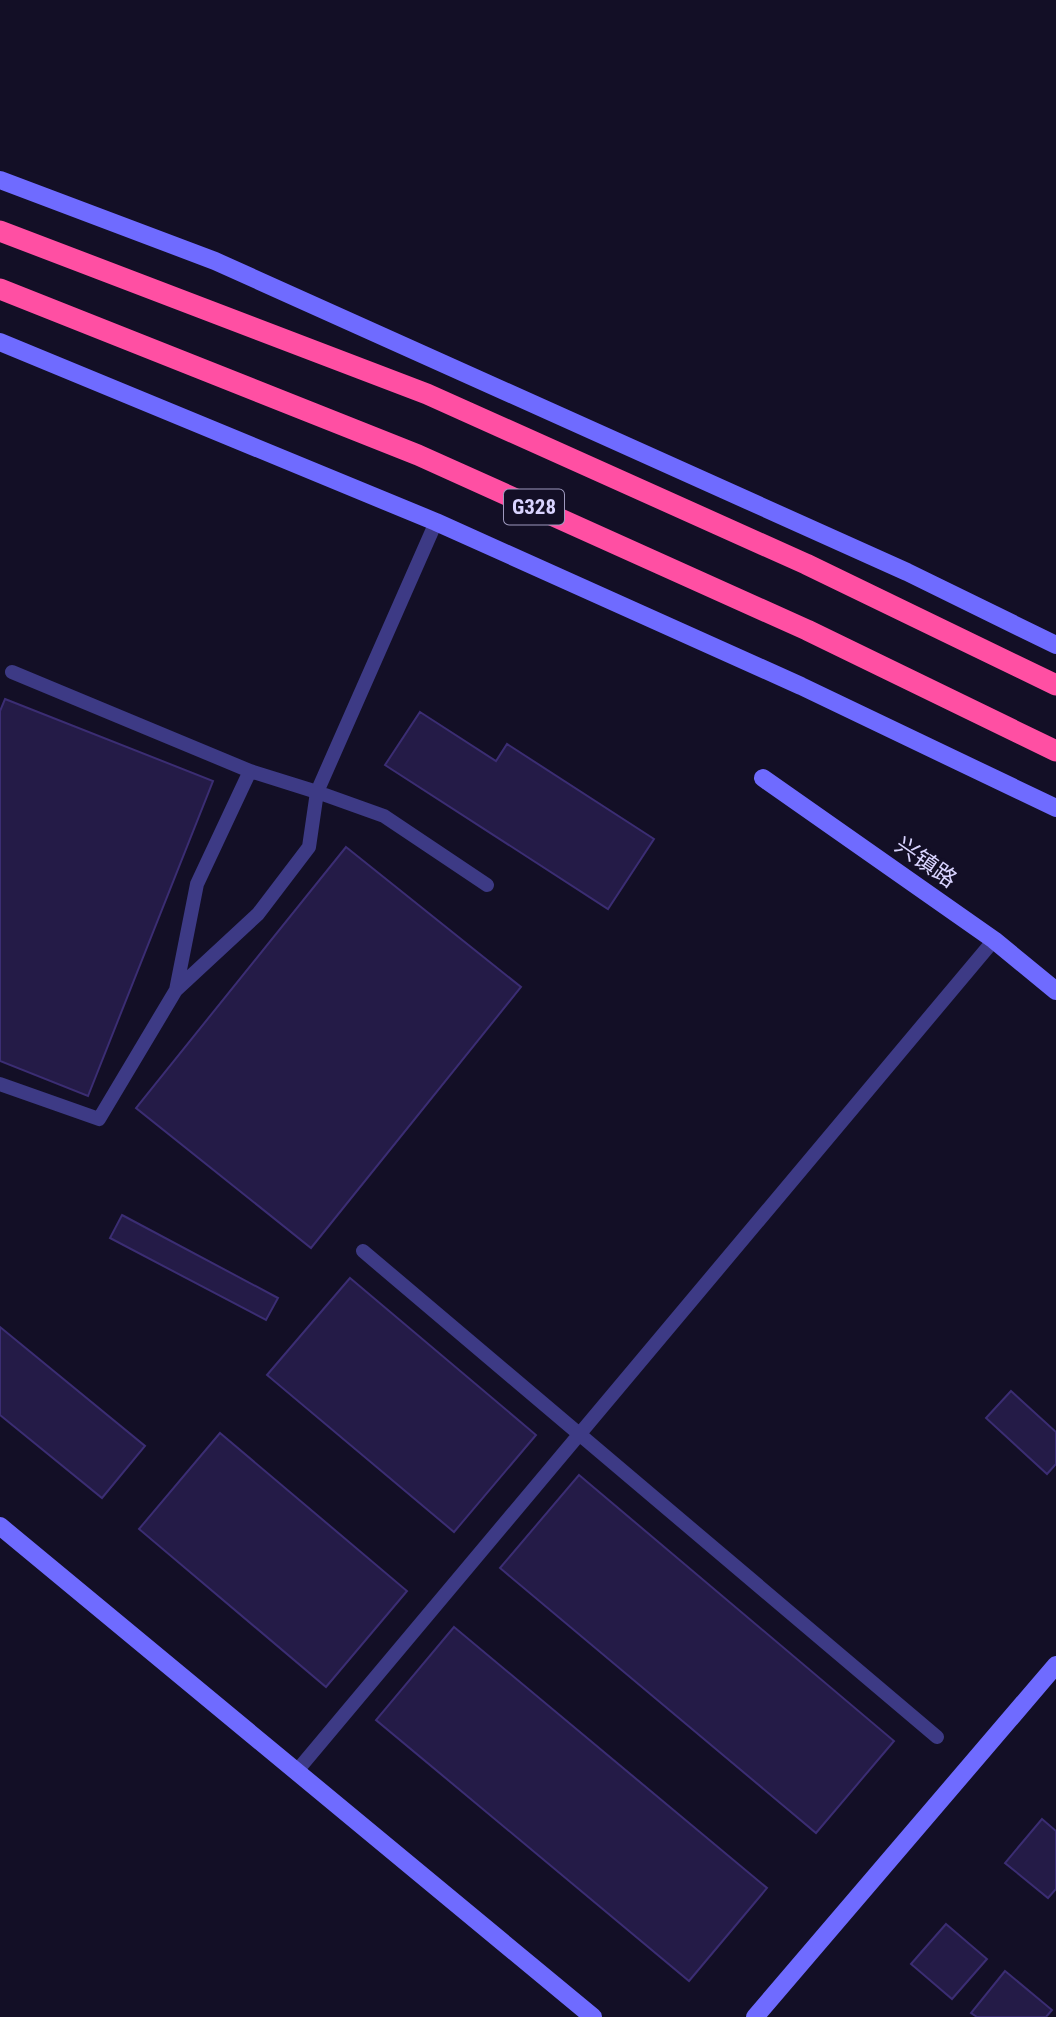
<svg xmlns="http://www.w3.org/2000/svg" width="1056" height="2017" viewBox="0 0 1056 2017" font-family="'Roboto Condensed','Noto Sans SC',sans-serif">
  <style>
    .building { fill: #241b47; stroke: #3b2d73; stroke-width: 2 }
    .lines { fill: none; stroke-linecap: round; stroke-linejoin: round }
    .lane { stroke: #3d3a85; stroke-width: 14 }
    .secondary { stroke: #6f6bff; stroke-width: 18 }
    .highway { stroke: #ff4fa3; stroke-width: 21 }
    .labels { text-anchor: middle; stroke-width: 6; stroke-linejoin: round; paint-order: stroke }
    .shield { fill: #130f26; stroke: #9e99be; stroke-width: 2 }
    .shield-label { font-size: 21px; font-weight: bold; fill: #d9d4ff }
    .street-label { font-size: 23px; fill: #d9d4ff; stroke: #130f26 }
  </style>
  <rect width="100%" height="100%" fill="#130f26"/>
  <path class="building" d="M 5,699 L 213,781 L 88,1096 L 0,1061 L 0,711 Z
    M 420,712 L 496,761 L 507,744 L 654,839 L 608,909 L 385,765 Z
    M 346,847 L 521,987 L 311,1248 L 136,1108 Z
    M 122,1215 L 278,1298 L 266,1320 L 110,1238 Z
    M 350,1278 L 536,1435 L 454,1532 L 267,1375 Z
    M 0,1327 L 145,1446 L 102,1498 L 0,1415 Z
    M 1011,1391 L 1056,1432 L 1056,1464 L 1047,1474 L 986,1418 Z
    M 220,1433 L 407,1591 L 326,1687 L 139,1529 Z
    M 579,1475 L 894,1741 L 816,1833 L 500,1568 Z
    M 454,1627 L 767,1888 L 689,1981 L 376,1720 Z
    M 1042,1819 L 1056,1831 L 1056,1889 L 1048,1898 L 1005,1863 Z
    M 946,1924 L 987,1959 L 952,1999 L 911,1964 Z
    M 1005,1971 L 1052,2010 L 1046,2017 L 977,2017 L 971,2013 Z"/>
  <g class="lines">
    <path class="lane" d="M 12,672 L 250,771
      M 176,990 L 197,884 L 250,771 L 317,792 L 384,816 L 487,885
      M 0,1084 L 99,1119 L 176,990 L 258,914 L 309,847 L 317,792 L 436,522
      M 363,1251 L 937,1737
      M 296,1772 L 994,940"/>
    <path class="secondary" d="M 0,180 L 215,261 L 907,572 L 1056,645
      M 0,342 L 436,522 L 801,686 L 1056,808
      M 763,778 L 994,940 L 1056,991
      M 0,1526 L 593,2017
      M 755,2017 L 1056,1665"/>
    <path class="highway" d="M 0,231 L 427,394 L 806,564 L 1056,685
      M 0,289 L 418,455 L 807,630 L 1056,751"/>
  </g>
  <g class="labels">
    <rect class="shield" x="504" y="489.5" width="60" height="35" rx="5"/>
    <g class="shield-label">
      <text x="534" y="514">G328</text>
    </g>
    <g class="street-label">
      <text transform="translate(926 862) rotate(35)" y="8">兴镇路</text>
    </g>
  </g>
</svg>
